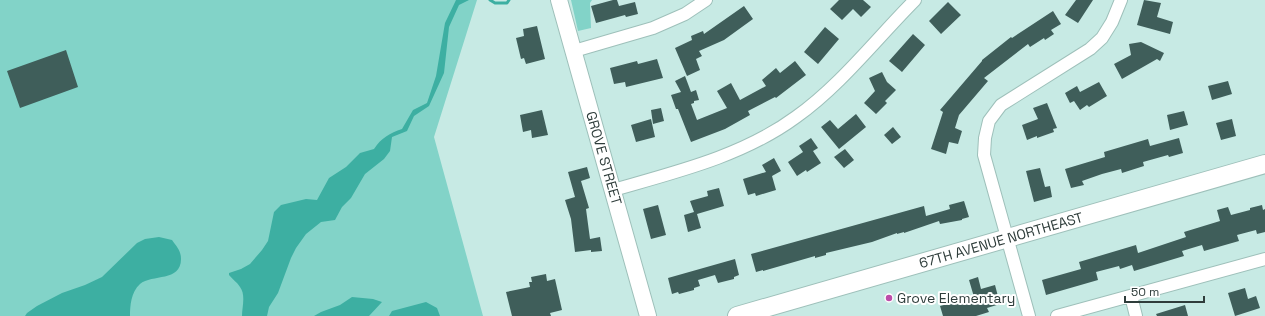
<svg xmlns="http://www.w3.org/2000/svg" width="1265" height="316" viewBox="0 0 1265 316" font-family="'Space Grotesk',sans-serif">
  <style>
    .green { fill: #82d3c8 }
    .water { fill: #3dafa2 }
    .lines { fill: none; stroke-linecap: round; stroke-linejoin: round }
    .stream { stroke: #3dafa2; stroke-width: 3 }
    .building { fill: #3f5e5a }
    .minor-casing { stroke: #9ec0ba; stroke-width: 14 }
    .tertiary-casing { stroke: #9ec0ba; stroke-width: 18 }
    .secondary-casing { stroke: #9ec0ba; stroke-width: 20 }
    .minor { stroke: #fff; stroke-width: 12 }
    .tertiary { stroke: #fff; stroke-width: 16 }
    .secondary { stroke: #fff; stroke-width: 18 }
    .poi-dot { fill: #bd4daa; stroke: #fff; stroke-width: 1.5 }
    .labels { text-anchor: middle; stroke-width: 4; stroke-linejoin: round; paint-order: stroke }
    .street-label { font-size: 14px; fill: #2f3d3b; stroke: #fff }
    .poi-label { font-size: 14px; fill: #2f3d3b; stroke: #fff; text-anchor: start }
  </style>
  <rect width="100%" height="100%" fill="#c7eae4"/>
  <path class="green" d="M 0,0 L 477,0 L 434,137 L 483,316 L 0,316 Z
    M 571,0 L 592,0 L 590,3 L 591,28 L 578,31 Z"/>
  <path class="water" d="M 456,0 L 469,0 L 459,5 L 449,27 L 444,73 L 429,106 L 414,116 L 407,131 L 392,137 L 390,151 L 384,159 L 365,174 L 351,198 L 342,207 L 335,220 L 321,222 L 306,234 L 296,248 L 291,258 L 278,293 L 269,307 L 267,316 L 242,316 C 242,307 246,295 240,287 C 237,282 232,279 229,275 L 229,273 L 241,269 L 250,264 L 262,250 L 268,241 L 274,212 L 281,205 L 306,199 L 317,200 L 329,178 L 346,167 L 360,153 L 374,149 C 381,138 390,133 402,129 L 413,110 L 427,103 L 436,76 L 445,23 Z
    M 159,237 L 172,240 C 177,247 181,251 181,259 C 181,282 152,274 140,284 C 131,292 130,306 130,316 L 25,316 L 27,313 L 37,306 L 62,293 L 85,285 L 102,277 L 137,243 L 145,239 Z
    M 352,297 L 373,299 L 382,302 L 369,316 L 314,316 L 321,312 L 340,305 Z
    M 426,302 L 437,308 L 440,316 L 389,316 L 392,311 Z"/>
  <g class="lines">
    <path class="stream" d="M 490,0 L 495,3 L 507,3 L 509,0"/>
  </g>
  <path class="building" d="M 613,0 L 617,0 L 619,6 L 635,2 L 638,14 L 626,17 L 625,15 L 596,23 L 591,6 Z
    M 839,0 L 863,0 L 871,7 L 861,17 L 853,9 L 842,20 L 830,9 Z
    M 1076,0 L 1093,0 L 1078,23 L 1065,15 Z
    M 1144,0 L 1161,3 L 1157,17 L 1173,22 L 1170,34 L 1137,25 Z
    M 948,2 L 961,15 L 941,34 L 929,21 Z
    M 744,6 L 753,19 L 724,40 L 699,51 L 702,56 L 696,59 L 700,70 L 687,76 L 675,48 L 692,40 L 691,36 L 703,31 L 704,34 Z
    M 1053,11 L 1061,24 L 1051,30 L 1054,34 L 1045,40 L 1044,38 L 1030,47 L 1028,44 L 984,78 L 988,81 L 959,115 L 955,128 L 962,131 L 958,144 L 949,142 L 946,154 L 931,149 L 943,112 L 940,110 L 982,61 L 982,60 L 1011,37 L 1012,38 Z
    M 537,26 L 545,59 L 526,64 L 524,58 L 521,59 L 516,38 L 524,36 L 523,29 Z
    M 825,27 L 839,39 L 818,64 L 804,52 Z
    M 913,34 L 925,45 L 902,72 L 889,61 Z
    M 1141,42 L 1164,53 L 1160,61 L 1157,59 L 1122,79 L 1114,64 L 1131,55 L 1129,44 Z
    M 66,50 L 78,87 L 20,108 L 7,71 Z
    M 657,59 L 663,78 L 626,87 L 625,82 L 614,84 L 610,68 L 637,61 L 638,64 Z
    M 795,61 L 806,75 L 776,98 L 775,97 L 748,111 L 750,115 L 725,129 L 691,142 L 678,109 L 676,109 L 671,95 L 681,92 L 675,81 L 685,76 L 691,92 L 696,90 L 699,100 L 694,101 L 694,103 L 691,104 L 697,120 L 727,108 L 717,91 L 731,83 L 740,100 L 766,86 L 762,80 L 776,68 L 780,73 Z
    M 882,72 L 887,82 L 896,90 L 885,101 L 887,103 L 876,114 L 864,103 L 875,91 L 869,78 Z
    M 1228,81 L 1232,94 L 1212,100 L 1208,86 Z
    M 1099,82 L 1107,96 L 1089,107 L 1087,105 L 1080,110 L 1074,101 L 1070,103 L 1065,93 L 1077,86 L 1080,92 Z
    M 1047,103 L 1057,128 L 1053,129 L 1054,132 L 1037,138 L 1037,136 L 1027,140 L 1022,125 L 1038,119 L 1033,108 Z
    M 661,108 L 664,121 L 653,124 L 651,110 Z
    M 542,110 L 548,135 L 532,138 L 531,130 L 523,132 L 520,115 Z
    M 1184,111 L 1188,125 L 1170,130 L 1167,115 Z
    M 856,114 L 866,127 L 839,149 L 821,127 L 830,120 L 838,129 Z
    M 651,119 L 655,137 L 636,142 L 631,125 Z
    M 1232,119 L 1236,136 L 1221,140 L 1216,123 Z
    M 893,127 L 901,137 L 892,144 L 884,135 Z
    M 811,138 L 818,148 L 813,151 L 821,163 L 807,172 L 806,170 L 797,176 L 788,162 L 803,152 L 799,146 Z
    M 1179,138 L 1183,153 L 1169,157 L 1168,155 L 1143,162 L 1144,166 L 1122,173 L 1121,169 L 1102,174 L 1082,181 L 1084,185 L 1071,188 L 1065,169 L 1105,157 L 1104,152 L 1148,139 L 1150,146 Z
    M 845,149 L 854,160 L 844,168 L 834,157 Z
    M 774,158 L 781,171 L 772,176 L 776,190 L 756,196 L 755,193 L 748,195 L 743,179 L 766,172 L 762,165 Z
    M 587,167 L 590,178 L 581,181 L 589,208 L 586,209 L 590,239 L 600,237 L 602,251 L 591,252 L 591,250 L 575,252 L 571,219 L 565,200 L 575,197 L 568,172 Z
    M 1040,168 L 1045,187 L 1050,186 L 1052,197 L 1034,202 L 1026,171 Z
    M 719,188 L 724,206 L 697,214 L 701,228 L 688,232 L 684,215 L 694,212 L 690,201 L 708,196 L 707,191 Z
    M 964,201 L 969,217 L 962,219 L 962,220 L 940,224 L 939,221 L 904,233 L 904,232 L 897,234 L 897,233 L 872,242 L 826,253 L 826,255 L 815,258 L 815,256 L 763,271 L 763,270 L 756,272 L 751,254 L 924,206 L 926,216 L 950,209 L 949,205 Z
    M 658,205 L 666,235 L 651,239 L 643,209 Z
    M 1262,205 L 1263,210 L 1265,209 L 1265,232 L 1257,234 L 1256,230 L 1237,235 L 1239,241 L 1204,251 L 1202,245 L 1182,251 L 1184,256 L 1134,271 L 1132,265 L 1120,269 L 1119,266 L 1096,272 L 1098,280 L 1046,295 L 1042,280 L 1081,269 L 1079,262 L 1136,245 L 1138,253 L 1186,237 L 1184,232 L 1220,221 L 1217,210 L 1228,207 L 1231,215 L 1250,210 L 1250,208 Z
    M 735,259 L 739,275 L 734,277 L 734,279 L 718,283 L 715,275 L 698,280 L 700,286 L 694,288 L 694,290 L 679,294 L 678,292 L 672,294 L 668,278 Z
    M 546,274 L 547,281 L 555,279 L 562,310 L 550,313 L 551,316 L 512,316 L 506,292 L 530,287 L 529,282 L 532,282 L 531,277 Z
    M 978,277 L 981,289 L 995,285 L 1000,304 L 987,308 L 989,312 L 976,316 L 943,316 L 940,306 L 974,297 L 969,280 Z
    M 1245,288 L 1248,299 L 1256,296 L 1260,308 L 1235,316 L 1228,293 Z
    M 1185,305 L 1188,316 L 1157,316 L 1156,314 Z"/>
  <g class="lines">
    <g class="minor-casing">
      <path id="minor" d="M 574,51 L 653,28 L 685,14 L 706,0
        M 613,190 C 676,172 743,156 796,117 C 840,86 877,38 915,0
        M 1131,296 L 1136,316
        M 1029,316 L 984,155 L 985,138 L 989,121 L 1001,105 L 1090,49 L 1102,38 L 1112,22 L 1121,0
        M 1057,316 L 1265,259"/>
    </g>
    <g class="tertiary-casing">
      <path id="tertiary" d="M 559,0 L 648,316"/>
    </g>
    <g class="secondary-casing">
      <path id="secondary" d="M 737,316 L 1265,164"/>
    </g>
    <use href="#minor" class="minor"/>
    <use href="#tertiary" class="tertiary"/>
    <use href="#secondary" class="secondary"/>
  </g>
  <circle class="poi-dot" cx="889" cy="298" r="4"/>
  <g class="labels">
    <g class="street-label">
      <text transform="translate(604 158) rotate(74)" y="5">GROVE STREET</text>
      <text transform="translate(1001 240) rotate(-16)" y="5">67TH AVENUE NORTHEAST</text>
    </g>
    <g class="poi-label">
      <text x="897" y="303">Grove Elementary</text>
    </g>
  </g>
  <path d="M1125 296v6h79v-6" fill="none" stroke="#2f3d3b" stroke-width="2"/>
  <text x="1131" y="296" font-size="12" fill="#2f3d3b" stroke="#ffffff" stroke-width="3" paint-order="stroke">50 m</text>
</svg>
